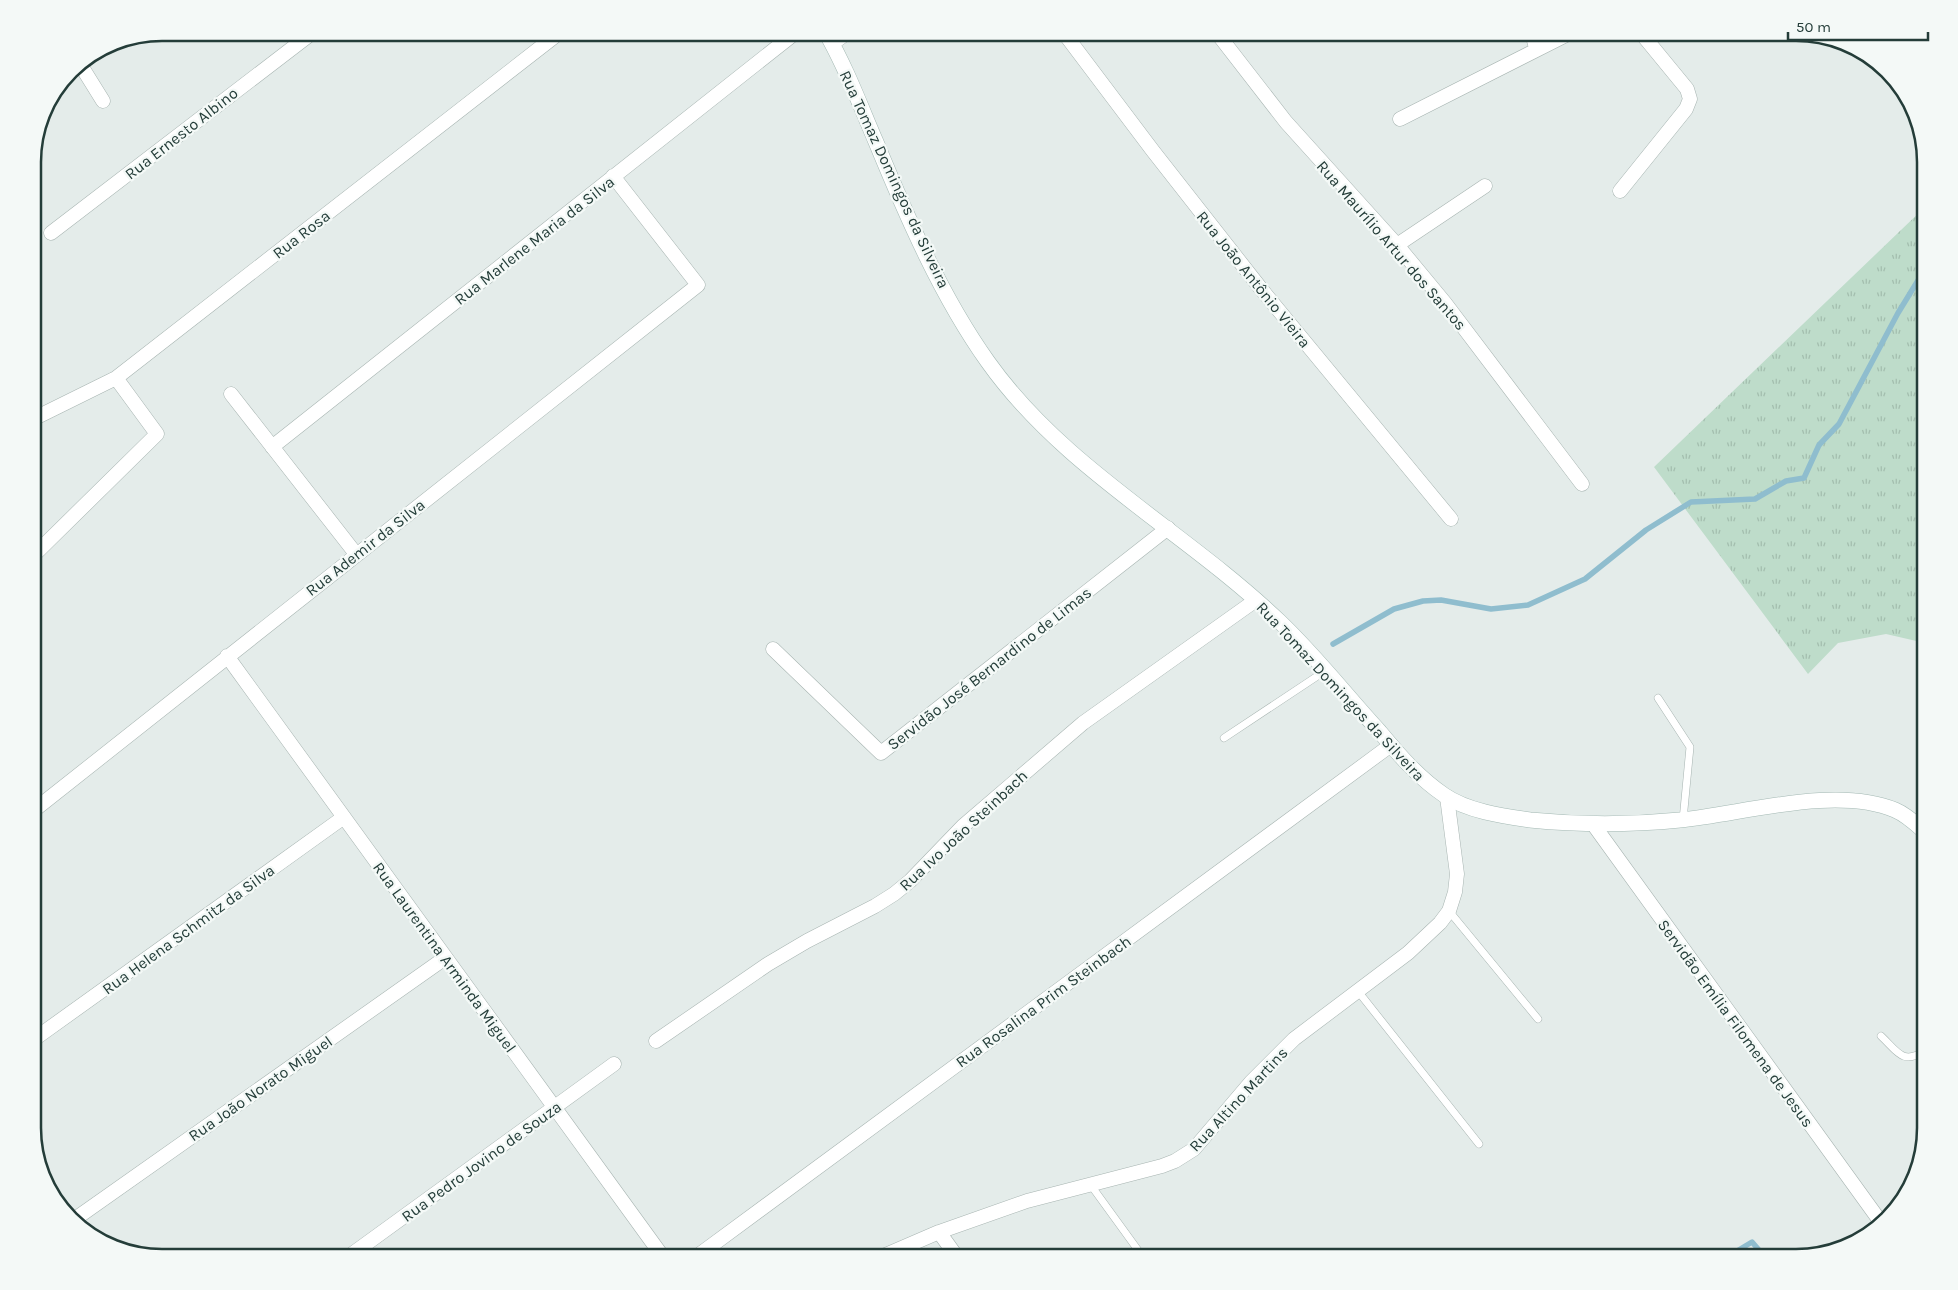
<svg xmlns="http://www.w3.org/2000/svg" width="1958" height="1290" viewBox="0 0 1958 1290" font-family="Karla,sans-serif">
  <style>
    .grass { fill: url(#grass-tufts) }
    .lines { fill: none; stroke-linecap: round; stroke-linejoin: round }
    .stream { stroke: #8fbdce; stroke-width: 5.5 }
    .lane-casing { stroke: #a7b4b1; stroke-width: 8 }
    .street-casing { stroke: #a7b4b1; stroke-width: 15 }
    .secondary-casing { stroke: #a3b8b3; stroke-width: 16 }
    .lane { stroke: #fff; stroke-width: 7 }
    .street { stroke: #fff; stroke-width: 14 }
    .secondary { stroke: #fff; stroke-width: 15 }
    .labels { text-anchor: middle; stroke-width: 4.5; stroke-linejoin: round; paint-order: stroke }
    .street-label { font-size: 16px; fill: #243d39; stroke: #f4f9f7 }
    .rim { fill: none; stroke: #243d39; stroke-width: 2.5 }
  </style>
  <defs>
    <pattern id="grass-tufts" width="24" height="20" patternUnits="userSpaceOnUse" patternTransform="scale(1.25)"><rect width="24" height="20" fill="#bedcca"/><path d="M3 7l-1-3M5 7V3M7 7l1-3M15 17l-1-3M17 17v-4M19 17l1-3" fill="none" stroke="#a3beae"/></pattern>
  </defs>
  <rect width="100%" height="100%" fill="#e4ecea"/>
  <path class="grass" d="M 1925,207 L 1925,643 L 1886,634 L 1838,643 L 1808,674 L 1654,467 Z"/>
  <g class="lines">
    <path class="stream" d="M 1333,644 L 1394,609 L 1423,601 L 1441,600 L 1491,609 L 1528,605 L 1585,579 L 1646,530 L 1691,502 L 1755,499 L 1786,481 L 1804,478 L 1819,445 L 1839,424 L 1898,313 L 1925,269
      M 1727,1257 L 1752,1242 L 1765,1257"/>
    <g class="lane-casing">
      <path id="lane" d="M 1658,698 L 1690,747 L 1683,820
        M 1224,738 L 1325,671
        M 1449,911 L 1538,1019
        M 1357,990 L 1479,1144
        M 1881,1036 C 1898,1052 1902,1065 1925,1051
        M 1090,1184 L 1143,1257"/>
    </g>
    <g class="street-casing">
      <path id="street" d="M 1064,33 L 1153,151 L 1262,290 L 1451,519
        M 1217,33 L 1286,122 L 1397,245 L 1445,303 L 1582,484
        M 1532,33 L 1536,48
        M 833,43 L 847,33
        M 80,64 L 103,101
        M 1400,119 L 1570,33
        M 1620,191 L 1686,109 L 1690,99 L 1687,89 L 1641,33
        M 51,233 L 312,33
        M 1397,245 L 1485,186
        M 231,394 L 356,554
        M 33,419 L 116,378 L 559,33
        M 272,447 L 795,33
        M 33,556 L 157,434 L 116,378
        M 773,649 L 881,753 L 1168,528
        M 227,656 L 663,1257
        M 33,811 L 698,285 L 613,176
        M 1593,824 L 1880,1221
        M 33,1040 L 344,817
        M 656,1041 L 768,964 L 807,941 L 875,906 L 894,894 L 910,881 L 963,826 L 1083,723 L 1256,600
        M 75,1219 L 445,958
        M 939,1232 L 957,1257
        M 348,1257 L 614,1064
        M 696,1257 L 1391,745
        M 881,1257 L 939,1232 L 1027,1201 L 1162,1166 L 1175,1161 L 1194,1149 L 1251,1082 L 1294,1039 L 1408,953 L 1440,923 L 1449,911 L 1455,892 L 1457,874 L 1447,797"/>
    </g>
    <g class="secondary-casing">
      <path id="secondary" d="M 826,33 C 846,67 860,105 876,142 C 907,217 941,296 988,362 C 1064,469 1185,531 1279,621 C 1315,655 1346,695 1380,732 C 1399,755 1419,778 1444,795 C 1467,811 1502,816 1530,820 C 1580,825 1630,825 1680,820 C 1743,814 1835,785 1895,810 C 1907,815 1916,824 1925,832"/>
    </g>
    <use href="#lane" class="lane"/>
    <use href="#street" class="street"/>
    <use href="#secondary" class="secondary"/>
  </g>
  <g class="labels">
    <g class="street-label">
      <text transform="translate(181 133) rotate(-38)" y="6">Rua Ernesto Albino</text>
      <text transform="translate(895 179) rotate(65)" y="6">Rua Tomaz Domingos da Silveira</text>
      <text transform="translate(301 234) rotate(-38)" y="6">Rua Rosa</text>
      <text transform="translate(534 240) rotate(-38)" y="6">Rua Marlene Maria da Silva</text>
      <text transform="translate(1392 245) rotate(49)" y="6">Rua Maurílio Artur dos Santos</text>
      <text transform="translate(1254 279) rotate(51)" y="6">Rua João Antônio Vieira</text>
      <text transform="translate(365 547) rotate(-38)" y="6">Rua Ademir da Silva</text>
      <text transform="translate(989 668) rotate(-38)" y="6">Servidão José Bernardino de Limas</text>
      <text transform="translate(1341 691) rotate(47)" y="6">Rua Tomaz Domingos da Silveira</text>
      <text transform="translate(963 830) rotate(-43)" y="6">Rua Ivo João Steinbach</text>
      <text transform="translate(188 929) rotate(-36)" y="6">Rua Helena Schmitz da Silva</text>
      <text transform="translate(445 957) rotate(54)" y="6">Rua Laurentina Arminda Miguel</text>
      <text transform="translate(1043 1001) rotate(-36)" y="6">Rua Rosalina Prim Steinbach</text>
      <text transform="translate(1736 1023) rotate(54)" y="6">Servidão Emília Filomena de Jesus</text>
      <text transform="translate(260 1088) rotate(-35)" y="6">Rua João Norato Miguel</text>
      <text transform="translate(1238 1099) rotate(-47)" y="6">Rua Altino Martins</text>
      <text transform="translate(481 1161) rotate(-36)" y="6">Rua Pedro Jovino de Souza</text>
    </g>
  </g>
  <path d="M0 0H1958V1290H0ZM162 41H1796A121 121 0 0 1 1917 162V1128A121 121 0 0 1 1796 1249H162A121 121 0 0 1 41 1128V162A121 121 0 0 1 162 41Z" fill="#f4f9f7" fill-rule="evenodd"/>
  <path class="rim" d="M162 41H1796A121 121 0 0 1 1917 162V1128A121 121 0 0 1 1796 1249H162A121 121 0 0 1 41 1128V162A121 121 0 0 1 162 41Z"/>
  <path d="M1788 32v8h140v-8" fill="none" stroke="#243d39" stroke-width="2.5"/>
  <text x="1796" y="32" font-size="15" fill="#243d39" stroke="#f4f9f7" stroke-width="4" paint-order="stroke">50 m</text>
</svg>
